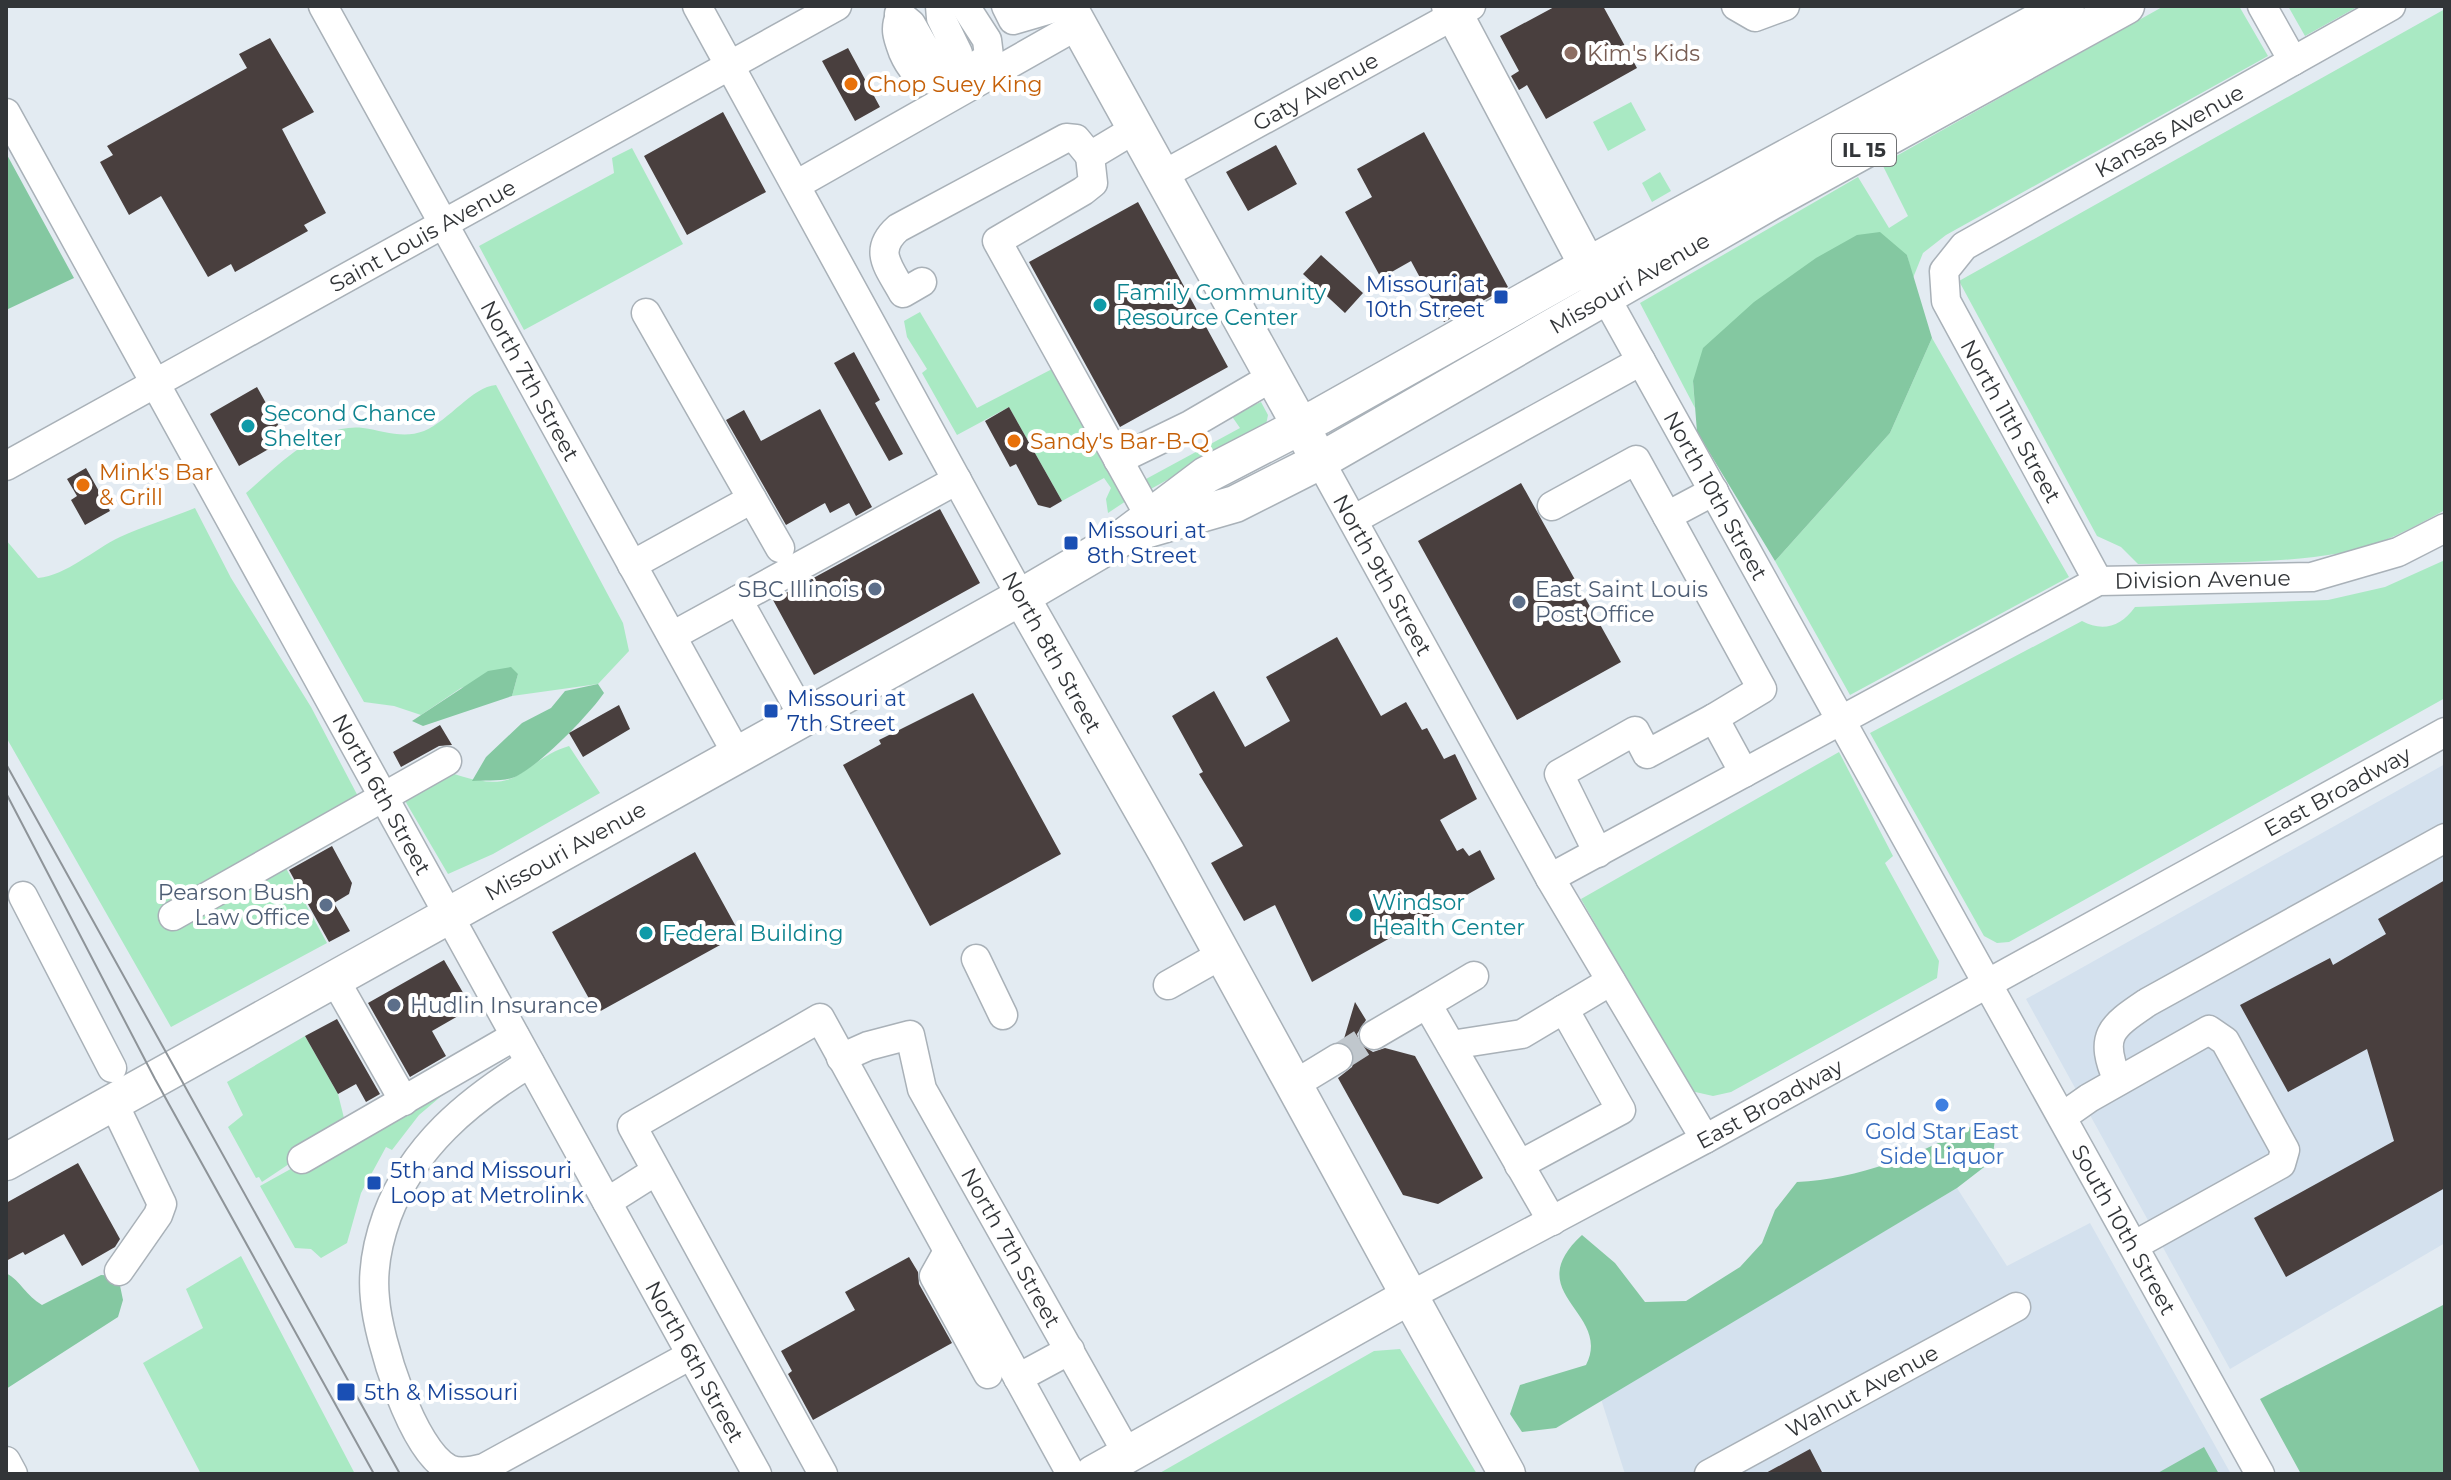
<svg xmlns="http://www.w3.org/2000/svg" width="2451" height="1480" viewBox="0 0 2451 1480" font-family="Montserrat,sans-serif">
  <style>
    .built { fill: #d4e1ee }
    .green { fill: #a9e9c3 }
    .forest { fill: #84c8a1 }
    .building { fill: #493f3e }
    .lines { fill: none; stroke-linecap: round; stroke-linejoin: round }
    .minor-tunnel { stroke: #c0c7cd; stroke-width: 28; stroke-dasharray: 28 14; stroke-linecap: butt }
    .minor-casing { stroke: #a9b1b8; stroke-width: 31 }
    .major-casing { stroke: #a9b1b8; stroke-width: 39 }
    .minor { stroke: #fff; stroke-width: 28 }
    .major { stroke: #fff; stroke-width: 36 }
    .tram { stroke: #8e9499; stroke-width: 2 }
    .education-dot { fill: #8d6e63; stroke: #fff; stroke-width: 3 }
    .food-dot { fill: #e8710a; stroke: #fff; stroke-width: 3 }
    .transit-dot { fill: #1a4fb4; stroke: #fff; stroke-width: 3 }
    .culture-dot { fill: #0f9aa8; stroke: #fff; stroke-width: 3 }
    .service-dot { fill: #5c6f8a; stroke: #fff; stroke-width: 3 }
    .shop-dot { fill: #3f7fe0; stroke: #fff; stroke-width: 3 }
    .labels { text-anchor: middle; stroke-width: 8; stroke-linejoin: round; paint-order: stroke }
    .shield { fill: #fff; stroke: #707274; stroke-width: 2 }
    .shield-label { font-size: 20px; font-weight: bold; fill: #323538 }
    .education-label { font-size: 22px; fill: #785e54; stroke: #fff; text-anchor: start }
    .food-label { font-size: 22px; fill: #c56008; stroke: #fff; text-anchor: start }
    .street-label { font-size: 22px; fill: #323538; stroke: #fff }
    .transit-label { font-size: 22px; fill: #164399; stroke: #fff; text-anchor: start }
    .culture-label { font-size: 22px; fill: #0d838f; stroke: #fff; text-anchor: start }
    .service-label { font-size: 22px; fill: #4e5e75; stroke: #fff; text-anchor: end }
    .shop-label { font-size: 22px; fill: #366cbe; stroke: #fff }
  </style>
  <rect width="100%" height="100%" fill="#e3ebf2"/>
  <path class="built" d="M 2445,764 L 2445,1243 L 2230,1369 L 2026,999 Z
    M 1957,1188 L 2007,1266 L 2090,1223 L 2231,1474 L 1625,1474 L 1601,1399 Z"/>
  <path class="green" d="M 2164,6 L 2239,6 L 2268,56 L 1946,235 L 1923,253 L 1913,278 L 1907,255 L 1693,381 L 1695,408 L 1640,303 L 1858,177 L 1889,228 L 1908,216 L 1882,164 Z
    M 2288,6 L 2359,6 L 2305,36 Z
    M 2445,9 L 2445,510 C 2414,527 2378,547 2342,553 C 2275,564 2206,563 2138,564 L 2121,547 L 2097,536 L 1959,281 Z
    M 1631,102 L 1646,130 L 1608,151 L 1593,122 Z
    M 632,148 L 683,244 L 524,330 L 479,246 L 614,173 L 612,158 Z
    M 1660,172 L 1671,191 L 1652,202 L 1642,183 Z
    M 920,312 L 977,408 L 1054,368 L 1126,501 L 1108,513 L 1106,499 L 1111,488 L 1104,478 L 1062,501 L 1009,407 L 957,435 L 922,373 L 927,369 L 907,337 L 904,321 Z
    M 1932,338 L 2069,577 L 1850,695 L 1775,561 L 1890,433 Z
    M 496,385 L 623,623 L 629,651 L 598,684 L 512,696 L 518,674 L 461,688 L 421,715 L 394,706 L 364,702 L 246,493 C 278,466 317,423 363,428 C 384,431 403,439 424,431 C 450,420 472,387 496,385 Z
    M 1261,402 L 1268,415 L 1266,425 L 1149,490 L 1146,479 L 1240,428 L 1231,415 Z
    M 195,508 L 231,578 L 311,707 L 361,802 L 282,861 L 327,943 L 171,1027 L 6,737 L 6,540 L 38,578 C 67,575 93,550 120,537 C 144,526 170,518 195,508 Z
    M 2445,560 L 2445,698 L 2009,942 L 1997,943 L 1984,936 L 1870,733 L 2082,621 C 2102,632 2121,627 2135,607 L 2328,600 L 2385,587 Z
    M 569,746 L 600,793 L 493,854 L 448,874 L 404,799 L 443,770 C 465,778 496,789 518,775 C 536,764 548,752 569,746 Z
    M 1839,752 L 1893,856 L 1885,863 L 1939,961 L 1937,978 L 1731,1092 L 1713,1096 L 1691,1091 L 1581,899 Z
    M 305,1036 L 338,1094 L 346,1126 L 262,1182 L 259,1177 L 256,1178 L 228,1127 L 243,1115 L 227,1082 Z
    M 452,1087 L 419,1115 L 392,1150 L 386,1147 L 361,1193 L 347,1243 L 321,1258 L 311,1249 L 295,1248 L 260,1186 L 343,1140 Z
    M 241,1256 L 355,1474 L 201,1474 L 143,1363 L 203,1328 L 186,1289 Z
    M 1400,1349 L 1477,1474 L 1158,1474 L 1374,1351 Z"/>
  <path class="forest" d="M 6,153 L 74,278 L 6,310 Z
    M 1880,232 L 1907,255 L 1932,338 L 1890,433 L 1775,561 L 1697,432 L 1693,381 L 1703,348 L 1754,302 L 1816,258 L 1857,235 Z
    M 511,667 L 518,674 L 512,696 L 423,726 L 412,721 L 488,671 Z
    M 598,684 L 604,693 C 588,716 542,763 517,776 C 505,782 485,780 472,781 L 486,757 L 522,723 L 551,708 L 565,691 Z
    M 1972,1126 L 1996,1132 L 1992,1161 L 1957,1188 L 1556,1428 L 1522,1432 L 1510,1414 L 1520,1385 L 1586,1365 C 1613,1312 1518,1294 1582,1235 L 1615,1263 L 1645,1302 L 1686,1301 L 1740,1267 L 1762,1243 L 1775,1210 L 1797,1182 C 1859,1179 1918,1155 1972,1126 Z
    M 6,1273 C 21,1281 26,1296 42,1305 L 101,1275 L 118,1276 L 123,1300 L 118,1317 L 6,1389 Z
    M 2445,1304 L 2445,1474 L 2301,1474 L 2260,1399 Z
    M 2204,1447 L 2219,1474 L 2156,1474 Z"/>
  <path class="building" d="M 1556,6 L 1603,6 L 1637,68 L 1546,119 L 1527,85 L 1519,90 L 1511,76 L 1519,71 L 1500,36 Z
    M 270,38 L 314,112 L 282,129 L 326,213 L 304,225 L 308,231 L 235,272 L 231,264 L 208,277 L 161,196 L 129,215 L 100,162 L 113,155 L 107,146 L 247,68 L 239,54 Z
    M 848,48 L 880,107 L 855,121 L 822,61 Z
    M 723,112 L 766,192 L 687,235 L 644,156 Z
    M 1424,132 L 1508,287 L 1444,322 L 1411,261 L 1381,278 L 1345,212 L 1372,197 L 1357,169 Z
    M 1276,145 L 1297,184 L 1248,211 L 1226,172 Z
    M 1138,202 L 1228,367 L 1120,427 L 1029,262 Z
    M 1321,255 L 1363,293 L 1345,313 L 1303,274 Z
    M 854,352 L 880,400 L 875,403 L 903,454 L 889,461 L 834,363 Z
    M 257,387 L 286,439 L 239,466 L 210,414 Z
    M 1009,407 L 1062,501 L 1050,508 L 1038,505 L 1016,464 L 1010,467 L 985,421 Z
    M 820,409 L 872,507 L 856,516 L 849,503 L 830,513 L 825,503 L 786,525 L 726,420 L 744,410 L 761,441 Z
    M 86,468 L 110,511 L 85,525 L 71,500 L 77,496 L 67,479 Z
    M 1521,483 L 1621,662 L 1517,720 L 1418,541 Z
    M 940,509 L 980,583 L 814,675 L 773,600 Z
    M 1337,637 L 1381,716 L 1406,702 L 1422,730 L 1427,728 L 1444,759 L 1455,754 L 1477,799 L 1440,820 L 1457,851 L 1463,848 L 1469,856 L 1480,850 L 1495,879 L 1312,982 L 1275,905 L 1244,921 L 1211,863 L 1243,846 L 1199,774 L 1203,772 L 1172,716 L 1214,691 L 1245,747 L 1290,721 L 1266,677 Z
    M 973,693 L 1061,854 L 930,926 L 843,765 L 881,744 L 879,740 Z
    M 619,705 L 630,729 L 583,757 L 569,733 Z
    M 440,725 L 452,745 L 439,746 L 401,767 L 393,752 Z
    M 332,846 L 352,883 L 349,894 L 334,903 L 350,931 L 329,942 L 289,870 Z
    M 695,852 L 740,934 L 597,1013 L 552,932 Z
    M 2445,880 L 2445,1188 L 2286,1277 L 2254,1218 L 2394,1141 L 2367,1049 L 2288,1092 L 2240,1005 L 2330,958 L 2333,965 L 2386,934 L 2378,919 Z
    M 444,960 L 472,1008 L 432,1031 L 446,1056 L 410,1077 L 368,1003 Z
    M 1355,1002 L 1366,1020 L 1357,1034 L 1360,1044 L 1373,1052 L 1385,1048 L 1415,1056 L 1483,1178 L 1438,1204 L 1403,1195 L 1338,1078 L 1352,1067 L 1355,1058 L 1352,1049 L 1343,1042 Z
    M 337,1019 L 380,1094 L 366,1102 L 356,1084 L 338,1094 L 305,1036 Z
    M 78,1163 L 120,1239 L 115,1247 L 82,1266 L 64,1234 L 25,1255 L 23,1252 L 6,1261 L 6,1203 Z
    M 909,1257 L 918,1272 L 919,1284 L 952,1343 L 813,1420 L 788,1374 L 792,1371 L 781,1351 L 855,1310 L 845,1292 Z
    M 1810,1449 L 1823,1474 L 1764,1474 Z"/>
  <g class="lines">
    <path class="minor-tunnel" d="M 1338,1058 L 1374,1035"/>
    <g class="minor-casing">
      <g id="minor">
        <path id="s1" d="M 323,6 L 738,756"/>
        <path d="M 697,6 L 1021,597"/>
        <path d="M 1006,6 L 1013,20 L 1061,6"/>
        <path d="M 1736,6 L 1755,17 L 1785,6"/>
        <path d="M 2262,6 L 2293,61"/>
        <path d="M 899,14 L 911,24 L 932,61 L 945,64 L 958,53 L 941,18 L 940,6"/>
        <path d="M 900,16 C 894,29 898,38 903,52 C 916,82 934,87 962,72 C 972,67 982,64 989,56 L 987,40 L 965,6"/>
        <path id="s2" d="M 6,113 L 757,1474"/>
        <path d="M 1135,129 L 1090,156 L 1093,183 L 1083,191 L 997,241 L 1150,517"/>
        <path id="s3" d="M 1161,176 L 1471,6"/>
        <path d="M 796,185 L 1078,25"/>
        <path d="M 922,282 L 903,293 C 889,267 872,251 898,228 L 1066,138 L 1076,139 L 1090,156"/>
        <path id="s4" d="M 1606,298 L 2260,1474"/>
        <path d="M 646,313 L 780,548"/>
        <path d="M 1118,460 L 1190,425 L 1274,376"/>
        <path id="s5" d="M 1320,461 L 1550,878 L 1705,1139"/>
        <path id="s6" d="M 6,466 L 837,6"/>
        <path d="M 1714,491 L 1667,516 L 1762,689 L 1714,718"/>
        <path d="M 1552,506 L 1636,460 L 1667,516"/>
        <path d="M 1353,520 L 1641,361"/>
        <path d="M 632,565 L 752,499"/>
        <path id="s7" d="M 2098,581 L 1946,301 L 1944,271 L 1964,246 L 2391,6"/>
        <path d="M 738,600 L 804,718"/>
        <path d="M 672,636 L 957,480"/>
        <path d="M 1598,853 L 1559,774 L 1635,731 L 1647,754 L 1714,718 L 1744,773"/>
        <path id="s8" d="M 1550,878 L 2098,581 L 2312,577 L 2398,552 L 2445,528"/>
        <path d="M 23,896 L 112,1068"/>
        <path d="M 173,916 L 447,761"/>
        <path d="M 976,959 L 1003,1015"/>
        <path d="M 1474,976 L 1427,1004 L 1552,1221"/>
        <path d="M 335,980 L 404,1101"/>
        <path d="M 1168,985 L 1221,955"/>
        <path d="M 1374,1035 L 1427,1004"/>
        <path d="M 1451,1045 L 1522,1034 L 1611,981"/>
        <path id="s9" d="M 841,1058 L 868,1046 L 910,1035 L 922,1089 L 1128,1455"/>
        <path d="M 530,1063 C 468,1101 413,1146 387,1216 C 378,1241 372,1272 375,1299 C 378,1339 412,1451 449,1469 C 460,1474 473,1471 484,1468 L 691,1355"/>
        <path d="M 2118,1081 C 2098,1035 2111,1027 2148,1002 L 2445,838"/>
        <path d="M 1292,1086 L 1338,1058"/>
        <path d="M 113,1102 L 162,1204 L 158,1215 L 119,1271"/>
        <path d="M 2062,1117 L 2089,1098 L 2209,1030 L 2225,1041 L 2285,1150 L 2281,1164 L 2135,1245"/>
        <path d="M 302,1159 L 515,1036"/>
        <path d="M 1519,1165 L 1621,1110 L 1564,1009"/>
        <path d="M 607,1202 L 656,1171"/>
        <path d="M 948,1251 L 934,1276 L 988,1374"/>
        <path id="s10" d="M 1408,1297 L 1705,1139 L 2445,732"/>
        <path d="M 1018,1378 L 1070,1350"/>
        <path d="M 6,1461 L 13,1474"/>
        <path d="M 823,1474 L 632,1126 L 820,1018 L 1071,1474"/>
        <path id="s11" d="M 1709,1474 L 2016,1307"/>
      </g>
    </g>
    <g class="major-casing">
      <g id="major">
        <path d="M 1068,6 L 1311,445"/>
        <path d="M 1450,6 L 1599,287"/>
        <path id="s12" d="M 1145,530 L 1235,504 L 1320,461 L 1770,202 L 2126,6"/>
        <path d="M 1021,597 L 1167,853 L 1507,1474"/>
        <path id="s13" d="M 6,1162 L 1021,597 L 1125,536 L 1206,475 L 1320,416 L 1587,266 L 2066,6"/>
        <path d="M 1093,1474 L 1408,1297"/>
      </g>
    </g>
    <use href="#minor" class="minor"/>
    <use href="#major" class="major"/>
    <path class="tram" d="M 6,764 L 400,1474
      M 6,793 L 155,1079 L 374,1474"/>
  </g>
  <circle class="education-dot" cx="1571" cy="53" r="8"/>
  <g class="food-dot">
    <circle cx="851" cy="84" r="8"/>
    <circle cx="1014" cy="441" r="8"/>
    <circle cx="83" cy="485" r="8"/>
  </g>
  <g class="transit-dot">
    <rect x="1493" y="289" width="16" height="16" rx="4"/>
    <rect x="1063" y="535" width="16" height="16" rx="4"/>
    <rect x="763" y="703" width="16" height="16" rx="4"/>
    <rect x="366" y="1175" width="16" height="16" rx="4"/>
    <rect x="336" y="1382" width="20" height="20" rx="4"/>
  </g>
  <g class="culture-dot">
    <circle cx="1100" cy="305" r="8"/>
    <circle cx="248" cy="426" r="8"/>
    <circle cx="1356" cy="915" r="8"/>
    <circle cx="646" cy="933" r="8"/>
  </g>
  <g class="service-dot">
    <circle cx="875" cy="589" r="8"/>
    <circle cx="1519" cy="602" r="8"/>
    <circle cx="326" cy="905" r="8"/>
    <circle cx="394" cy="1005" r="8"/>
  </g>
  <circle class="shop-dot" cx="1942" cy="1105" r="8"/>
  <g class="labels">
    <rect class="shield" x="1832" y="134" width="64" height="32" rx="6"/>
    <g class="shield-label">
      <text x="1864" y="157">IL 15</text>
    </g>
    <g class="education-label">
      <text x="1587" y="61">Kim's Kids</text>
    </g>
    <g class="food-label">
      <text x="867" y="92">Chop Suey King</text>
      <text x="1030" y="449">Sandy's Bar-B-Q</text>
      <text x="99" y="480">Mink's Bar<tspan x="99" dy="25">&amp; Grill</tspan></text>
    </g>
    <g class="street-label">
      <text dy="8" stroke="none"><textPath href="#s3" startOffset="176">Gaty Avenue</textPath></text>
      <text dy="8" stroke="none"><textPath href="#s7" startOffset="616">Kansas Avenue</textPath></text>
      <text dy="8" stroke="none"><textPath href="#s6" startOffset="476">Saint Louis Avenue</textPath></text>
      <text dy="8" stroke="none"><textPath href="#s12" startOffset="546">Missouri Avenue</textPath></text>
      <text dy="8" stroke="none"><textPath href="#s1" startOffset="428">North 7th Street</textPath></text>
      <text transform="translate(2011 421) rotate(61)" y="8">North 11th Street</text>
      <text dy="8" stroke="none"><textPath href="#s4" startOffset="226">North 10th Street</textPath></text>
      <text dy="8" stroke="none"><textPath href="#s5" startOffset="130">North 9th Street</textPath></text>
      <text dy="8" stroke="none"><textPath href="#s8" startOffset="728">Division Avenue</textPath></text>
      <text transform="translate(1052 652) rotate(61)" y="8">North 8th Street</text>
      <text dy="8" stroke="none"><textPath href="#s10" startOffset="1058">East Broadway</textPath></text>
      <text dy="8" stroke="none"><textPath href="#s2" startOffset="778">North 6th Street</textPath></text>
      <text dy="8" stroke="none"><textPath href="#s13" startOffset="640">Missouri Avenue</textPath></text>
      <text dy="8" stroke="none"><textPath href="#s10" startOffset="410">East Broadway</textPath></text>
      <text dy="8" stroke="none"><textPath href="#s4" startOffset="1066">South 10th Street</textPath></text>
      <text dy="8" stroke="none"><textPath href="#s9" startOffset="310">North 7th Street</textPath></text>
      <text dy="8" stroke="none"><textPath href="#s2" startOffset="1426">North 6th Street</textPath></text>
      <text dy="8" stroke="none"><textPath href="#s11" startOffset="174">Walnut Avenue</textPath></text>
    </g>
    <g class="transit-label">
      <text x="1485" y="292" text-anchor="end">Missouri at<tspan x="1485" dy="25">10th Street</tspan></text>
      <text x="1087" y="538">Missouri at<tspan x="1087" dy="25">8th Street</tspan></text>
      <text x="787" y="706">Missouri at<tspan x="787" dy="25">7th Street</tspan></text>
      <text x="390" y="1178">5th and Missouri<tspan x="390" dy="25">Loop at Metrolink</tspan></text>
      <text x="364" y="1400">5th &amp; Missouri</text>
    </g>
    <g class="culture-label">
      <text x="1116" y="300">Family Community<tspan x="1116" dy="25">Resource Center</tspan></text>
      <text x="264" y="421">Second Chance<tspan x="264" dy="25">Shelter</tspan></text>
      <text x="1372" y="910">Windsor<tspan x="1372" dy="25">Health Center</tspan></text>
      <text x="662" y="941">Federal Building</text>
    </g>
    <g class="service-label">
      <text x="859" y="597">SBC Illinois</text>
      <text x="1535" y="597" text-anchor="start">East Saint Louis<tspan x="1535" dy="25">Post Office</tspan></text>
      <text x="310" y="900">Pearson Bush<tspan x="310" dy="25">Law Office</tspan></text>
      <text x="410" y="1013" text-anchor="start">Hudlin Insurance</text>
    </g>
    <g class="shop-label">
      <text x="1942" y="1139">Gold Star East<tspan x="1942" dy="25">Side Liquor</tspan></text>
    </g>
  </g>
  <rect width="2451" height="1480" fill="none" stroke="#323538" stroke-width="16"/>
</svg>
